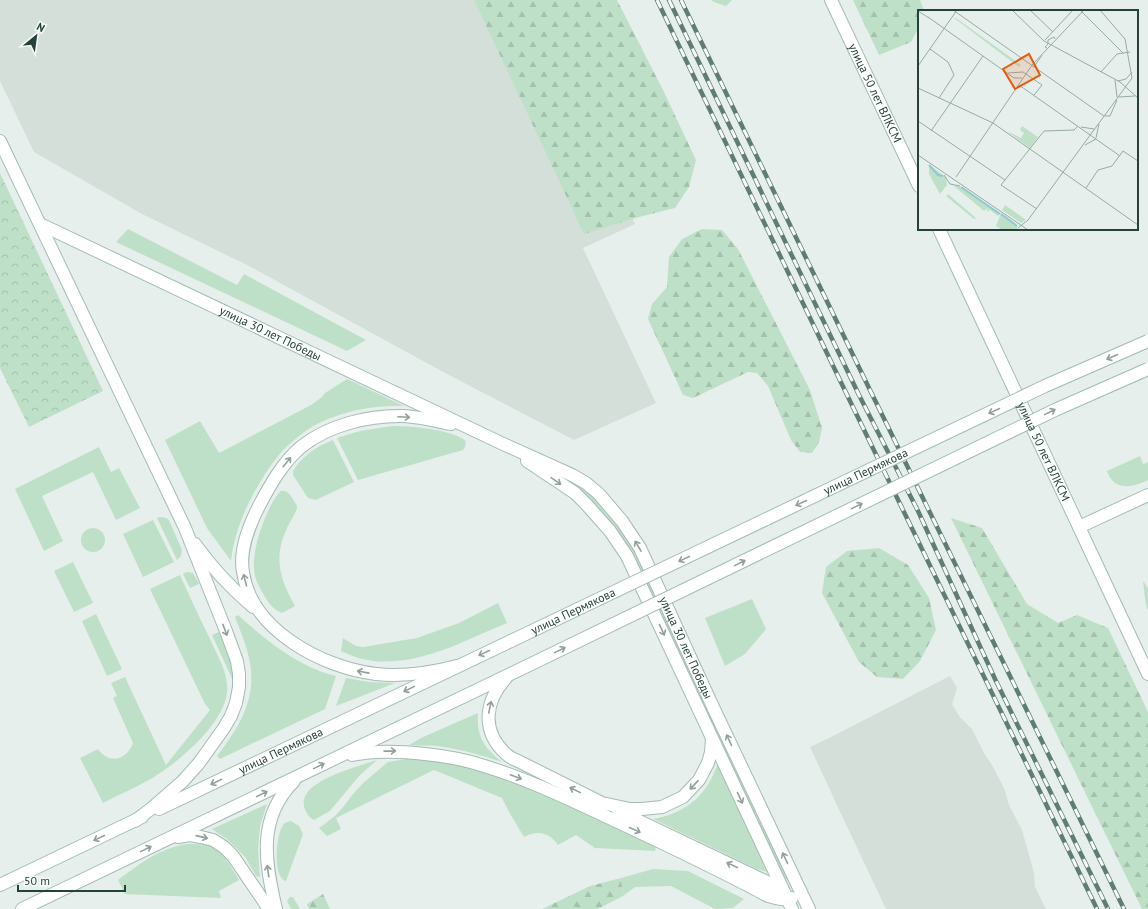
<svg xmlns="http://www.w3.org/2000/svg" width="1148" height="909" viewBox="0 0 1148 909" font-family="'PT Sans',sans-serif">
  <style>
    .built { fill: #d4dfda }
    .grass { fill: #bfe0c8 }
    .forest { fill: url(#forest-firs) }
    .park { fill: url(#park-crowns) }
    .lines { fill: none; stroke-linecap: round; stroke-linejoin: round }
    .secondary-casing { stroke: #a4bbb3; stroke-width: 14 }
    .secondary { stroke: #fff; stroke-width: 12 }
    .rail-casing { stroke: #5f7d75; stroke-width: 4.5 }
    .rail { stroke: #f7fbf9; stroke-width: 3; stroke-dasharray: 9; stroke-linecap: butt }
    .secondary-bridge-casing { stroke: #a4bbb3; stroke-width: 14; stroke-linecap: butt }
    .secondary-bridge { stroke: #fff; stroke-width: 12 }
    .oneway { stroke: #92a09c }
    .labels { text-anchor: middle; stroke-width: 3; stroke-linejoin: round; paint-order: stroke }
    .street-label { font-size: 12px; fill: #24423a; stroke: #f7fbf9 }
    .inset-river { fill: none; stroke: #8ec9d4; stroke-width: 2 }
    .inset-road { fill: none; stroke: #98aaa4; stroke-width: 1 }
    .view { fill: #e8590c; fill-opacity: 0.15; stroke: #e8590c; stroke-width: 2 }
    .inset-edge { fill: none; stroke: #24423a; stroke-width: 2 }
  </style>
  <defs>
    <pattern id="forest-firs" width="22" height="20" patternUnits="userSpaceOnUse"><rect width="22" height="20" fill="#bfe0c8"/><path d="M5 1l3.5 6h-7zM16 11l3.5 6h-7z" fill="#a4c1ad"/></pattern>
    <pattern id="park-crowns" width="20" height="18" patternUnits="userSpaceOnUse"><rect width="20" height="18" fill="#bfe0c8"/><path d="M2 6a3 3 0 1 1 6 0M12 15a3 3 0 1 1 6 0" fill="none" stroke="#a4c1ad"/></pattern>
  </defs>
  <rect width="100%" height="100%" fill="#e6efeb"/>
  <path class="built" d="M 0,0 L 526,0 L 635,224 L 583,248 L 656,403 L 574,440 L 447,374 L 249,266 L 142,214 L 34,152 L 0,81 Z
    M 950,676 L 957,688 L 952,704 L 959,716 L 972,729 L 984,753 L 992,765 L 1004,788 L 1009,805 L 1022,830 L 1034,873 L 1035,887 L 1046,909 L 886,909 L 834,799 L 831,792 L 810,747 L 827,739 Z"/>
  <path class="grass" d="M 128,229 L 237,285 L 244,274 L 366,340 L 347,351 L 116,242 Z
    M 347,379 L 404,406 C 366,405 322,414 293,441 C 277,454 266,472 256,489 C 243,512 234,536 231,561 L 207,528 L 165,440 L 200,421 L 219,453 L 311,405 L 322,397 L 325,393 Z
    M 392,426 C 412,426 448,429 465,440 C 466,444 466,446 463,450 L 358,480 L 337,438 L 360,431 Z
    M 333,440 L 354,482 L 316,500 L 308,498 L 293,475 L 293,471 C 302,456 317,446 333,440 Z
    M 99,447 L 111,472 L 119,468 L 140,508 L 116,520 L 93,472 L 42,496 L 63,541 L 44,551 L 15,489 Z
    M 1140,456 L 1143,464 L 1148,462 L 1148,480 C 1137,485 1122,491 1112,480 C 1110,478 1108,474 1107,471 Z
    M 565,478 C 572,481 579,484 584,489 C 605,505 621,529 634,551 L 788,879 L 785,880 L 631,553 L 615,527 L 592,502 L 569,483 Z
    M 281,491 C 289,489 293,500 297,506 L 297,508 C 295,515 290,521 287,528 C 273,558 280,579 295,606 L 282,613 C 273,609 270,605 265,597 C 260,588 254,579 254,568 C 252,549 267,504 281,491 Z
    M 160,517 L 166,518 L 169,520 L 182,550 L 181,556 L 177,560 L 157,518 Z
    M 153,520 L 174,562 L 143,577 L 123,534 Z
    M81 540a12 12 0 1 1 24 0a12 12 0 1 1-24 0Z
    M 73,562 L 93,603 L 74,612 L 54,571 Z
    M 187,572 L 193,573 L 199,584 L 190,588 L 183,574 Z
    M 180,575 C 190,597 200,619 211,641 C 217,655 226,669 227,684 C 232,719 175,766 147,781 C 133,789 118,795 103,803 L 80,758 L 98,749 C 109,765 127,760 133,743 L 113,698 L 117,696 L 111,683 L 125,677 L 166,765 L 210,710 L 205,704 L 150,589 Z
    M 1143,581 L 1148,588 L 1148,610 L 1146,606 Z
    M 752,599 L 766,629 L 745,654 L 725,666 L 705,618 Z
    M 498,603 L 507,623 C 461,642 409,672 358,658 C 352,656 346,653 341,651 L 343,638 L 356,646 L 363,647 L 417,638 L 459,623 Z
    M 96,614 L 122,669 L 107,676 L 82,621 Z
    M 238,615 C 267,641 298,667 336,676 L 325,709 L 220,759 L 217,756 C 240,726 258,697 249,658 C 246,644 240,630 235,617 Z
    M 221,631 L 232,664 L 233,681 L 212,635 Z
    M 346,678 L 369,682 L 395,683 L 336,706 Z
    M 478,713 C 476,736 484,748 502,762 C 481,755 460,749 437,746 C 428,745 418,746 409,745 L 421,738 Z
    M 406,759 L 440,761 L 459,765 L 478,770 L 523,784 L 654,844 L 656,847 L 655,851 L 595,848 L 576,835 L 558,845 C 549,832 537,830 524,837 L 509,812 L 502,798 L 434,770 L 336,818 L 341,829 L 327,836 L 319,828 L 335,816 L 344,806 L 353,794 L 363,783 L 388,762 Z
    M 377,760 L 359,776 L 330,811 L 314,820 C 309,818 305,811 304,806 C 304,804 303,802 304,800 C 307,779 360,766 377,760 Z
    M 718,763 L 767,872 L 757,869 L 653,819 C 687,813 707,795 718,763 Z
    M 267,804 L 260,826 L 258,849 L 260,877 L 256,876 L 245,857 L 227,839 L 212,829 Z
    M 291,821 L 299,826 L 303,834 L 286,881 C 272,878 276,834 283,825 C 285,822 288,822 291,821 Z
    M 187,844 C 197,844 210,844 218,850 C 226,856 233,871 239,880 L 219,891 L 221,898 L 125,894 L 118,880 C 141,863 158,849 187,844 Z
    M 653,869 L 688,871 L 744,899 L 733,908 L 715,909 L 671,886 L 635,887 L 623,896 L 621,878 Z
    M 290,897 L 293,897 L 300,909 L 291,909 L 287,901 Z"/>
  <path class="forest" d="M 474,0 L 617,0 L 663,90 L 696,160 L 689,187 L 675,208 L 639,217 L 584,234 Z
    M 711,0 L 732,0 L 726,6 L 714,2 Z
    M 853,0 L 920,0 L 924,11 L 919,11 L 919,27 L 911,42 L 879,55 Z
    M 702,229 L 722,230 L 738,249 L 810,390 L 822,428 L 819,442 L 812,453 L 800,452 L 791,440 L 768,386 L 757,373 L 748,372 L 693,398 L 683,395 L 648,319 L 652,304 L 667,287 L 669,257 L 682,239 Z
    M 951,518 L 982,528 L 1027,604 L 1058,623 L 1077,615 L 1108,628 L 1148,712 L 1148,909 L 1142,909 Z
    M 879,548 L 908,565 L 929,598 L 936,630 L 920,661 L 903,679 L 877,677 L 859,662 L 822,593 L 826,567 L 847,551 Z
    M 621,878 L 623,896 L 598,909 L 542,909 L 590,886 Z
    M 323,894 L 330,909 L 309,909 L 307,904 Z"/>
  <path class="park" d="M 0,173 L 103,391 L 29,427 L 0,368 Z"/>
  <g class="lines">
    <g class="secondary-casing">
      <g id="secondary">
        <path id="s1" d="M 831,0 L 919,186"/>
        <path d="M 0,141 L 185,528 L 226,631 L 237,661 L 239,674 L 239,687 L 236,703 L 231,716 L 224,728 L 199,763 L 183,781 L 152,808 L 135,821"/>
        <path id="s2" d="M 40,224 L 501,443 L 572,475 L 586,483 L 599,494 L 622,521 L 640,548 L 713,707 L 809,909"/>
        <path id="s3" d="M 939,229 L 1148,674"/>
        <path d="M 451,424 C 436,421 420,417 404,416 C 369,415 328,425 301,447 C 283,462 270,485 259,506 C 249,526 239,550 243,572 C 251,630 323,668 376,674 C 403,677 430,673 457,666"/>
        <path d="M 527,461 L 575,493 L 587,505 L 610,531 L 627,556 L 792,909"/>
        <path d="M 1079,527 L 1148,495"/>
        <path d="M 195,544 C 212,568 231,588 253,607"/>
        <path d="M 506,678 C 485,701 481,730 505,753 C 508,756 513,759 518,761 L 602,803 L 630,809 L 642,809 L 662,807 L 683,797 L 699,780 L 708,763 L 711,752 L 712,738"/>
        <path d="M 352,755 C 376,750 400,751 425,754 C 443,756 463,759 481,765 C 528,779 571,800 616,821 C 667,845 718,869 768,896 C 776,898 785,901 792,898"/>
        <path id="s4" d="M 159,809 L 511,641"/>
        <path d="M 618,811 L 767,882 L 784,896"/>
        <path d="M 178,837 L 190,835 L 201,837 L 213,840 L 224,847 L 233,856 L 269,909"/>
        <path d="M 0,885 L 142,817"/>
        <path d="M 22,909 L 525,667"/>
        <path d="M 276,909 C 265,862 257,818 294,781"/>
      </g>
    </g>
    <use href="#secondary" class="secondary"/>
    <g class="rail-casing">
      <path id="rail" d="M 657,0 L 850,401 L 1097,909
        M 669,0 L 859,395 L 918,511 L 995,679 L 1108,909
        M 681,0 L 869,388 L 1124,909"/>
    </g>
    <use href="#rail" class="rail"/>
    <g class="secondary-bridge-casing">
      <g id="secondary-bridge">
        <path id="s5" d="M 511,641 L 1045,386 L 1148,341"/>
        <path d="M 525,667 L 1055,410 L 1148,369"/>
      </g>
    </g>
    <use href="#secondary-bridge" class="secondary-bridge"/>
  </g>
  <defs><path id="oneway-shaft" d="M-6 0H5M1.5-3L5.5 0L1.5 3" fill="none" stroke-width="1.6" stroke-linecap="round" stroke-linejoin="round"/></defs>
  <g class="oneway">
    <use href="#oneway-shaft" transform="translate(1112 357) rotate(156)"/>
    <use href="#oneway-shaft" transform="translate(994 411) rotate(155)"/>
    <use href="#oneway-shaft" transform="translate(1050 412) rotate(-26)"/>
    <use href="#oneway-shaft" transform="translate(404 417) rotate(3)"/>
    <use href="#oneway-shaft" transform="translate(287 462) rotate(-51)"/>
    <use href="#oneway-shaft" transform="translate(556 481) rotate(35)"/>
    <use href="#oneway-shaft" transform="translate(801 503) rotate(155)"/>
    <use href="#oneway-shaft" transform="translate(857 506) rotate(-26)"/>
    <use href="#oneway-shaft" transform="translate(638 546) rotate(-120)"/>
    <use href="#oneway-shaft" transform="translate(684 559) rotate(155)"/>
    <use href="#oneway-shaft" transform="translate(740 563) rotate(-26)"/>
    <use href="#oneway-shaft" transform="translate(245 580) rotate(-104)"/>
    <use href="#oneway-shaft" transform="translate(225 630) rotate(69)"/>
    <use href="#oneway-shaft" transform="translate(662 630) rotate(65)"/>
    <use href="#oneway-shaft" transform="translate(560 650) rotate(-26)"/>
    <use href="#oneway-shaft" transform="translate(484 653) rotate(155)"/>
    <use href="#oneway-shaft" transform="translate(363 672) rotate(-169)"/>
    <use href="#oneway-shaft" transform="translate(409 689) rotate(154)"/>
    <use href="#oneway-shaft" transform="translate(490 707) rotate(-78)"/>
    <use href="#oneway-shaft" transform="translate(729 740) rotate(-115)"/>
    <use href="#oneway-shaft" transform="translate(390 751) rotate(-1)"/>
    <use href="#oneway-shaft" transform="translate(319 766) rotate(-26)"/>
    <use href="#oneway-shaft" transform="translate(516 777) rotate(21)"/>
    <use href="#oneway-shaft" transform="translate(216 782) rotate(154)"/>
    <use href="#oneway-shaft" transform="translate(694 785) rotate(133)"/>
    <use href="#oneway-shaft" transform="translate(575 790) rotate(-154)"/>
    <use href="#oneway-shaft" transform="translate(262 794) rotate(-26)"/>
    <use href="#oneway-shaft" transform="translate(740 798) rotate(65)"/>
    <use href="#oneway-shaft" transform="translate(635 830) rotate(25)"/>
    <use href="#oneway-shaft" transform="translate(202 837) rotate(13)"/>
    <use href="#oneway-shaft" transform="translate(99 838) rotate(155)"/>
    <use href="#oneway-shaft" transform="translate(146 849) rotate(-26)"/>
    <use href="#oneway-shaft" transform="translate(785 858) rotate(-115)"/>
    <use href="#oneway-shaft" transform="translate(732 865) rotate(-155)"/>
    <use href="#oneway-shaft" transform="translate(268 871) rotate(-98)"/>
  </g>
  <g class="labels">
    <g class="street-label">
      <text dy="4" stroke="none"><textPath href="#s1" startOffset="103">улица 50 лет ВЛКСМ</textPath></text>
      <text dy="4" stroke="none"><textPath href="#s2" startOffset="255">улица 30 лет Победы</textPath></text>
      <text dy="4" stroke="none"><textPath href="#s3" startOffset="246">улица 50 лет ВЛКСМ</textPath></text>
      <text dy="4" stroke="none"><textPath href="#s5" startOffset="393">улица Пермякова</textPath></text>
      <text dy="4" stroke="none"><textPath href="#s5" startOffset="69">улица Пермякова</textPath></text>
      <text dy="4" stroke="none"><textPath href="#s2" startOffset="799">улица 30 лет Победы</textPath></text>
      <text dy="4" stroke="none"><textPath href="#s4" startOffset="135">улица Пермякова</textPath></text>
    </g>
  </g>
  <g transform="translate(918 10)">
    <rect width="220" height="220" fill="#e6efeb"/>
    <path d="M 104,116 L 120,127 L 112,138 L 89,121 L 103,128 L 106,123 L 102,120 ZM 11,155 L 28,167 L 29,175 L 22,184 L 11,164 ZM 36,176 L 41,176 L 82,203 L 80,206 L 72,200 L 69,202 L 70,198 L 66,201 ZM 87,195 L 108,210 L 103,213 L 84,200 ZM 83,203 L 98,214 L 100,220 L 83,219 L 78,216 Z" fill="#bfe0c8"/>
    <path d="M 36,8 L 38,8 L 103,55 L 101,57 Z" fill="#bfe0c8"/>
    <path d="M 31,184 L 31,185 L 58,208 L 56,209 L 28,186 Z" fill="#bfe0c8"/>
    <path class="inset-river" d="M 11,155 L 20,165 L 25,166M 43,177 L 82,204M 83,204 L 99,216"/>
    <path class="inset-road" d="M 35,0 L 186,106M 94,0 L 126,31 L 202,72 L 220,88M 112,0 L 135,22M 162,0 L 205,43M 0,1 L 11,8M 10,7 L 96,68 L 104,68M 127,30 L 155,0M 129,38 L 127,37 L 130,34 L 130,30 L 136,27 L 137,29M 12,39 L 30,52 L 36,65 L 21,88M 0,56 L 39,0M 116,57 L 124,45M 183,62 L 199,44 L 212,42M 90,63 L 105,62 L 124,75 L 116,85M 197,70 L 199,87M 200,71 L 208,69 L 214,62M 101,75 L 202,146M 0,78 L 75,113 L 220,215M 201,87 L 217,86M 187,106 L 192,106 L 199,90M 0,111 L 87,170M 163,117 L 176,119M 13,121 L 65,46M 178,128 L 181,114M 167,135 L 178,129M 0,145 L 110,220M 26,165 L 32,174 L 42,176M 38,167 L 114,55 L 166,0M 168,178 L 180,160 L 194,156 L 205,141 L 220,151M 119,199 L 83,175 L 126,121 L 156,120 L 160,116M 100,218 L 110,210 L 214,68 L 207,29 L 182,0"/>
    <path class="view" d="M 111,44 L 122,65 L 97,79 L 85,59 Z"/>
    <rect width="220" height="220" class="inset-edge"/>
  </g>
  <g transform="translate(36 36) rotate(29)" stroke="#f7fbf9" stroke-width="3" paint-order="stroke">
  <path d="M0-3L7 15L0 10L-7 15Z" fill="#24423a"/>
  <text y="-6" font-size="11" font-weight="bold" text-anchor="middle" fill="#24423a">N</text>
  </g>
  <path d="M18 885v6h107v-6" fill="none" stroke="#24423a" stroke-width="2"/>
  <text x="24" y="885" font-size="12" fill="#24423a" stroke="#f7fbf9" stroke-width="3" paint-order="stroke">50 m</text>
</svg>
